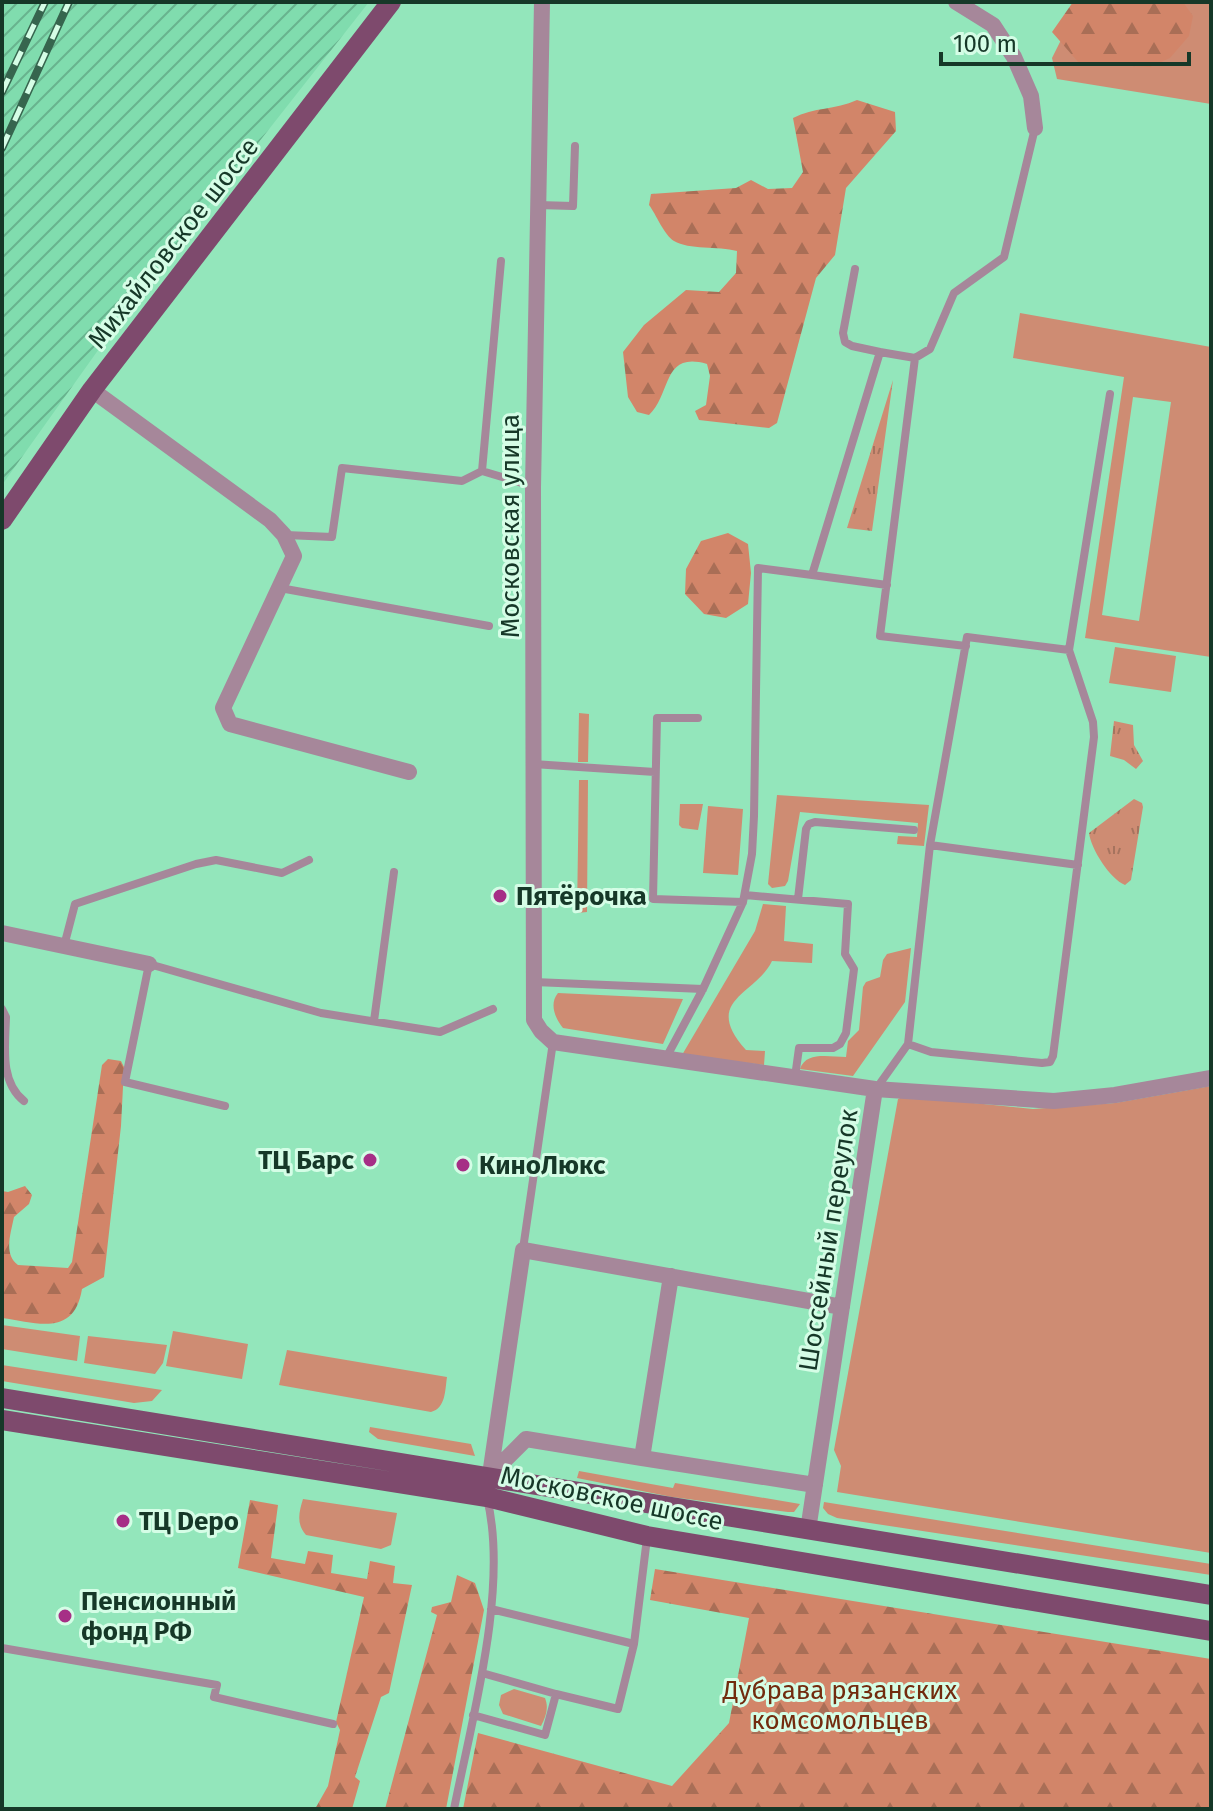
<svg xmlns="http://www.w3.org/2000/svg" width="1213" height="1811" viewBox="0 0 1213 1811" font-family="'Fira Sans',sans-serif">
  <style>
    .industrial { fill: url(#industrial-furrows) }
    .grass { fill: #ce8c73; fill-rule: evenodd }
    .forest { fill: url(#forest-firs) }
    .park { fill: url(#park-tufts) }
    .lines { fill: none; stroke-linecap: round; stroke-linejoin: round }
    .service { stroke: #a6879a; stroke-width: 8 }
    .minor { stroke: #a6879a; stroke-width: 16 }
    .primary { stroke: #7e4a6d; stroke-width: 20 }
    .rail-casing { stroke: #36654e; stroke-width: 8 }
    .rail { stroke: #d5fde6; stroke-width: 5; stroke-dasharray: 15; stroke-linecap: butt }
    .poi-dot { fill: #a62f86; stroke: #d5fde6; stroke-width: 3 }
    .labels { text-anchor: middle; stroke-width: 6; stroke-linejoin: round; paint-order: stroke }
    .street-label { font-size: 26px; fill: #163828; stroke: #d5fde6 }
    .poi-label { font-size: 26px; font-weight: bold; fill: #163828; stroke: #d5fde6; text-anchor: start }
    .park-label { font-size: 26px; fill: #722b0e; stroke: #d5fde6 }
  </style>
  <defs>
    <pattern id="industrial-furrows" width="10" height="10" patternUnits="userSpaceOnUse" patternTransform="scale(2)"><rect width="10" height="10" fill="#80dcae"/><path d="M-1 1l2-2M0 10L10 0M9 11l2-2" fill="none" stroke="#68b38e"/></pattern>
    <pattern id="forest-firs" width="22" height="20" patternUnits="userSpaceOnUse" patternTransform="scale(2)"><rect width="22" height="20" fill="#d28569"/><path d="M5 1l3.5 6h-7zM16 11l3.5 6h-7z" fill="#a96e56"/></pattern>
    <pattern id="park-tufts" width="24" height="20" patternUnits="userSpaceOnUse" patternTransform="scale(2)"><rect width="24" height="20" fill="#ce8c73"/><path d="M3 7l-1-3M5 7V3M7 7l1-3M15 17l-1-3M17 17v-4M19 17l1-3" fill="none" stroke="#a6735e"/></pattern>
  </defs>
  <rect width="100%" height="100%" fill="#93e6bb"/>
  <path class="industrial" d="M 2,2 L 369,2 L 126,311 L 2,485 Z"/>
  <path class="grass" d="M 1088,2 L 1211,2 L 1211,104 L 1057,79 L 1052,58 L 1064,34 Z
    M 1020,313 L 1211,347 L 1211,657 L 1085,638 L 1124,377 L 1013,358 ZM 1133,397 L 1171,402 L 1139,621 L 1102,615 Z
    M 1115,647 L 1176,656 L 1171,692 L 1109,683 Z
    M 579,713 L 589,714 L 588,762 L 578,762 Z
    M 579,780 L 588,780 L 587,912 L 577,913 Z
    M 777,795 L 929,805 L 924,846 L 897,844 L 898,836 L 917,837 L 918,823 L 800,812 L 788,881 L 785,886 L 772,888 L 768,884 Z
    M 680,804 L 703,804 L 698,830 L 682,828 L 679,825 Z
    M 708,806 L 743,809 L 738,875 L 703,873 Z
    M 763,904 L 786,906 L 784,941 L 813,944 L 812,963 L 772,961 C 756,995 701,1000 746,1050 L 765,1051 L 764,1065 L 682,1055 L 755,931 Z
    M 911,948 L 905,1002 L 853,1076 L 800,1069 C 806,1051 829,1057 846,1057 L 848,1041 L 859,1030 L 863,987 L 866,982 L 880,977 L 883,960 L 887,954 Z
    M 558,993 L 683,999 L 663,1044 L 563,1028 C 555,1018 549,1004 558,993 Z
    M 1211,1086 L 1211,1553 L 837,1492 L 841,1466 L 834,1450 L 898,1099 L 904,1096 L 1033,1109 L 1115,1103 Z
    M 2,1325 L 80,1336 L 77,1361 L 2,1349 Z
    M 173,1331 L 248,1344 L 242,1379 L 166,1366 Z
    M 88,1336 L 167,1345 L 163,1363 L 155,1374 L 84,1363 Z
    M 287,1350 L 447,1377 C 445,1390 446,1408 431,1412 L 279,1385 Z
    M 2,1365 L 162,1390 L 152,1401 L 134,1403 L 2,1381 Z
    M 370,1427 L 471,1444 L 475,1456 L 378,1439 L 369,1432 Z
    M 579,1471 L 673,1488 L 675,1483 L 800,1504 L 794,1512 L 788,1512 L 672,1497 L 577,1478 Z
    M 303,1499 L 397,1513 L 391,1545 L 381,1549 L 306,1535 C 296,1524 299,1512 303,1499 Z
    M 824,1502 L 1211,1564 L 1211,1575 L 837,1518 L 828,1514 L 823,1508 Z
    M 514,1689 L 545,1698 C 549,1708 546,1716 541,1726 L 503,1714 L 499,1705 L 501,1695 Z"/>
  <path class="forest" d="M 1073,2 L 1183,2 L 1193,16 L 1189,36 L 1170,58 L 1150,67 L 1079,63 L 1052,32 Z
    M 857,100 L 895,112 L 896,131 L 846,188 L 835,255 L 816,278 L 777,423 L 769,428 L 699,420 L 695,411 L 706,405 L 710,376 L 707,364 C 662,351 672,393 649,415 L 637,412 L 628,397 L 623,352 L 644,325 L 686,290 L 719,292 L 736,273 L 737,251 C 718,246 689,250 674,241 C 664,235 656,214 649,205 L 651,194 L 736,188 L 751,180 L 768,189 L 792,188 L 803,172 L 793,118 C 814,107 835,110 857,100 Z
    M 728,533 L 748,544 L 751,573 L 748,604 L 726,618 L 704,614 L 685,594 L 686,569 L 701,541 Z
    M 108,1059 L 121,1061 L 124,1067 L 121,1126 L 104,1277 L 82,1289 C 74,1337 38,1323 2,1318 L 2,1191 L 8,1192 L 25,1186 L 32,1195 L 29,1204 L 14,1217 C 11,1233 3,1254 18,1265 L 68,1268 L 72,1262 L 102,1065 Z
    M 250,1500 L 278,1505 L 271,1558 L 305,1564 L 308,1551 L 333,1555 L 331,1573 L 367,1579 L 370,1561 L 395,1566 L 393,1583 L 412,1585 L 389,1693 L 381,1697 L 355,1777 L 360,1781 L 352,1809 L 315,1809 L 328,1786 L 340,1730 L 336,1722 L 364,1597 L 238,1568 Z
    M 655,1569 L 1211,1659 L 1211,1809 L 463,1809 L 478,1733 L 672,1786 L 729,1723 L 749,1618 L 650,1600 Z
    M 457,1575 L 475,1583 L 484,1610 L 446,1809 L 385,1809 L 437,1615 L 431,1612 L 432,1607 L 451,1602 Z"/>
  <path class="park" d="M 893,380 L 872,531 L 847,528 Z
    M 1114,721 L 1133,725 L 1134,745 L 1143,761 L 1136,769 L 1124,760 L 1110,756 Z
    M 1134,799 L 1142,803 L 1143,807 L 1131,880 L 1125,885 C 1110,879 1091,849 1089,833 Z"/>
  <g class="lines">
    <path class="service" d="M 538,205 L 573,206 L 575,146
      M 501,261 L 482,471 L 532,486
      M 855,269 L 843,333 L 845,342 L 852,346 L 880,352
      M 915,358 L 880,636 L 966,646
      M 286,535 L 332,537 L 342,468 L 462,481 L 482,471
      M 812,575 L 887,585
      M 280,588 L 489,626
      M 698,718 L 657,718 L 653,899 L 743,902
      M 533,764 L 655,772
      M 930,845 L 1078,865
      M 745,895 L 848,904 L 845,954 L 854,969 L 846,1033 L 840,1044 L 833,1048 L 799,1048 L 795,1077
      M 798,899 L 806,829 L 809,824 L 815,822 L 914,830
      M 64,946 L 75,904 L 196,864 L 216,860 L 282,873 L 309,860
      M 534,982 L 703,989
      M 2,1009 L 6,1017 C 5,1048 0,1082 24,1101
      M 374,1021 L 394,872
      M 908,1044 L 931,1052 L 1042,1063 L 1050,1062 L 1053,1056 L 1094,737 L 1093,722 L 1069,650
      M 666,1058 L 703,989 L 743,902 L 752,854 L 754,816 L 758,568 L 812,575 L 880,352 L 915,358 L 930,349 L 954,293 L 1004,257 L 1035,128
      M 876,1089 L 908,1044 L 930,845 L 967,637 L 1069,650 L 1110,394
      M 225,1106 L 125,1082 L 149,964 L 321,1013 L 440,1032 L 493,1009
      M 523,1249 L 553,1042
      M 634,1644 L 647,1538
      M 2,1648 L 217,1685 L 214,1697 L 333,1724
      M 482,1673 L 556,1694
      M 473,1715 L 545,1735 L 556,1694 L 618,1709 L 634,1644 L 491,1609
      M 454,1809 C 472,1719 509,1587 487,1498"/>
    <path class="minor" d="M 542,2 L 533,487 L 534,1020 L 541,1031 L 553,1042 L 875,1089 L 808,1530
      M 956,2 L 993,25 L 1014,57 L 1031,96 L 1035,128
      M 92,390 L 270,520 L 284,535 L 294,556 L 223,708 L 230,724 L 409,772
      M 2,933 L 149,964
      M 875,1089 L 1054,1101 L 1115,1095 L 1211,1078
      M 642,1458 L 815,1485
      M 490,1475 L 523,1250 L 842,1307
      M 490,1475 L 526,1439 L 642,1458 L 671,1276"/>
    <path class="primary" d="M 2,520 L 92,390 L 391,2
      M 2,1398 L 1211,1595
      M 2,1420 L 487,1497 L 647,1536 L 1211,1631"/>
    <g class="rail-casing">
      <path id="rail" d="M 2,92 L 45,2
        M 2,148 L 69,2"/>
    </g>
    <use href="#rail" class="rail"/>
  </g>
  <g class="poi-dot">
    <circle cx="500" cy="896" r="8"/>
    <circle cx="370" cy="1160" r="8"/>
    <circle cx="463" cy="1165" r="8"/>
    <circle cx="123" cy="1521" r="8"/>
    <circle cx="65" cy="1616" r="8"/>
  </g>
  <g class="labels">
    <g class="street-label">
      <text transform="translate(173 243) rotate(-52)" y="9">Михайловское шоссе</text>
      <text transform="translate(510 526) rotate(-90)" y="9">Московская улица</text>
      <text transform="translate(828 1240) rotate(-81)" y="9">Шоссейный переулок</text>
      <text transform="translate(612 1498) rotate(12)" y="9">Московское шоссе</text>
    </g>
    <g class="poi-label">
      <text x="516" y="905">Пятёрочка</text>
      <text x="354" y="1169" text-anchor="end">ТЦ Барс</text>
      <text x="479" y="1174">КиноЛюкс</text>
      <text x="139" y="1530">ТЦ Depo</text>
      <text x="81" y="1610">Пенсионный<tspan x="81" dy="30">фонд РФ</tspan></text>
    </g>
    <g class="park-label">
      <text x="840" y="1699">Дубрава рязанских<tspan x="840" dy="30">комсомольцев</tspan></text>
    </g>
  </g>
  <rect width="1213" height="1811" fill="none" stroke="#163828" stroke-width="8"/>
  <path d="M941 52v12h248v-12" fill="none" stroke="#163828" stroke-width="4"/>
  <text x="953" y="52" font-size="24" fill="#163828" stroke="#d5fde6" stroke-width="6" paint-order="stroke">100 m</text>
</svg>
